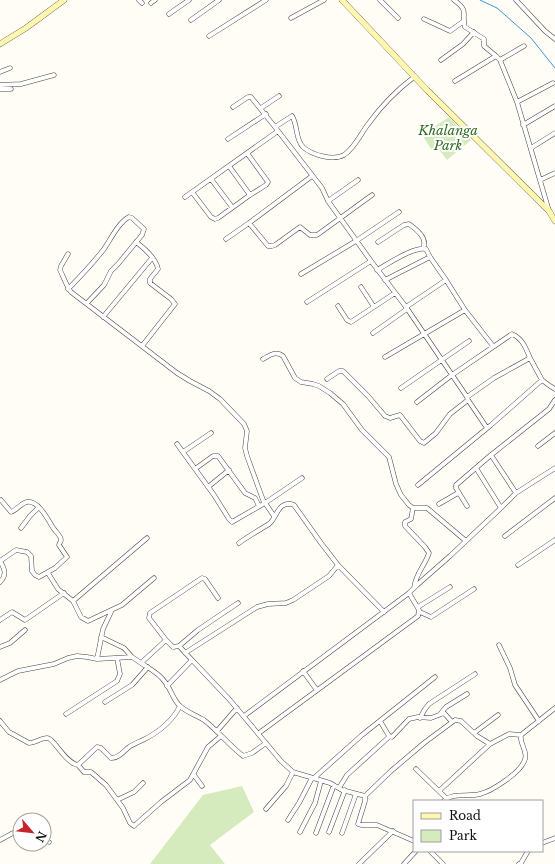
<svg xmlns="http://www.w3.org/2000/svg" width="555" height="864" viewBox="0 0 555 864" font-family="'Libre Baskerville',serif">
  <style>
    .green { fill: #d5ebbd }
    .lines { fill: none; stroke-linecap: round; stroke-linejoin: round }
    .stream { stroke: #3f96cf; stroke-width: 1 }
    .street-casing { stroke: #444; stroke-width: 5 }
    .secondary-casing { stroke: #333; stroke-width: 6 }
    .street { stroke: #fff; stroke-width: 4 }
    .secondary { stroke: #fff6b0; stroke-width: 5.5 }
    .labels { text-anchor: middle; stroke-width: 4; stroke-linejoin: round; paint-order: stroke }
    .park-label { font-size: 13px; font-style: italic; fill: #2f6b1f; stroke: #fff }
  </style>
  <rect width="100%" height="100%" fill="#fffdf5"/>
  <path class="green" d="M 449,117 L 471,140 L 447,160 L 437,147 L 432,150 L 422,135 Z
    M 242,786 L 254,812 L 210,845 L 225,864 L 150,864 L 203,795 Z"/>
  <g class="lines">
    <path class="stream" d="M 480,0 L 497,8 L 531,38 L 555,68"/>
    <g class="street-casing">
      <path id="street" d="M 139,0 L 142,3
        M 380,0 L 398,18
        M 454,0 C 470,12 461,13 465,27 L 484,39 L 484,46 L 496,56
        M 516,0 L 545,31 L 555,39
        M 151,3 L 155,0
        M 169,14 L 189,0
        M 291,18 L 324,0
        M 424,19 L 450,31 L 464,21
        M 191,20 L 219,0
        M 209,36 L 266,0
        M 441,60 L 463,44 L 474,32
        M 500,60 L 524,46
        M 0,72 L 10,68
        M 414,77 C 397,90 382,105 369,123 C 361,133 355,148 344,155 C 333,161 312,155 303,147 C 295,139 298,125 292,116 L 275,127 L 322,188 L 328,201 L 371,261 L 406,307 L 467,397
        M 455,81 L 496,56 L 500,60 L 517,102 L 549,211
        M 0,85 L 21,84 L 54,75
        M 0,89 L 11,89
        M 517,102 L 553,83
        M 233,107 L 248,97 L 251,97 L 275,127
        M 261,108 L 279,96
        M 523,125 L 555,106
        M 228,139 L 266,114
        M 531,148 L 555,133
        M 247,153 L 268,182 L 266,185 L 250,195
        M 312,176 L 249,223 L 268,246 L 272,246 L 275,245 L 300,227 L 310,235 L 317,235 L 372,195
        M 211,179 L 232,207
        M 540,180 L 555,173
        M 192,192 L 211,217 L 215,219 L 218,218 L 250,195 L 229,166
        M 185,197 L 278,131
        M 328,201 L 358,180
        M 226,239 L 249,223
        M 136,242 C 144,248 156,259 158,269 L 150,279 L 150,283 L 171,299 L 175,304 L 142,346
        M 378,242 L 404,225 L 409,224 C 417,230 428,238 423,248
        M 68,254 L 61,266 L 60,270 C 63,276 67,287 71,292 L 177,373 L 190,381 L 209,391 L 220,399 L 244,424 L 247,431 L 245,448 L 247,456 L 263,500 L 274,516
        M 377,270 C 388,264 414,246 426,249 L 430,257 L 385,280
        M 301,274 L 356,241 L 399,212
        M 361,287 L 374,307
        M 68,289 C 81,276 93,263 104,249 C 111,239 118,223 129,217 L 132,218 L 144,229 L 142,235 L 118,264 L 111,271 L 104,285 L 87,303
        M 307,302 L 371,261
        M 338,306 L 347,320 L 351,322 L 395,293
        M 406,307 L 446,280 L 430,257
        M 465,310 L 493,346
        M 103,317 L 152,258
        M 373,333 L 407,309
        M 385,357 L 465,310 L 446,280
        M 263,359 C 269,356 276,350 283,356 L 295,378 L 301,382 L 313,384 L 319,386 L 330,393 L 343,404 L 362,430 L 389,457 L 396,484 L 401,495 L 409,505 L 413,508 L 427,508 L 466,541
        M 327,379 L 339,371 L 343,371 L 368,396 L 385,416 L 390,418 L 400,415 L 420,441 L 424,443 L 436,433 L 450,414 L 468,400 L 467,397 L 494,378 L 530,358 L 542,380
        M 401,388 L 469,341
        M 468,400 L 487,428
        M 417,402 L 452,375 L 512,334 C 522,338 526,348 530,358
        M 177,444 L 214,495 L 229,519 L 232,522 L 265,503 L 302,478
        M 538,446 L 555,433
        M 183,452 L 211,433
        M 491,455 L 516,493 L 555,468
        M 195,469 L 213,456 L 218,456 L 245,493 L 255,498 L 259,506
        M 418,485 L 491,425 L 542,380 L 550,386 L 555,389
        M 208,487 L 229,470
        M 439,504 L 458,493
        M 467,506 L 456,488 L 456,485 L 491,455 L 549,409 L 555,400
        M 413,508 L 411,519 L 405,522 L 405,526 L 425,547 L 429,553 C 425,566 416,572 414,588
        M 501,508 L 516,493
        M 21,528 L 30,516 L 38,508
        M 505,536 L 555,498
        M 239,543 C 249,536 259,530 269,524 C 277,518 278,499 294,505 L 321,543 L 338,565 L 384,612
        M 0,561 L 16,550 L 27,552 L 31,556 L 32,571 L 35,575 L 39,577 L 55,568 L 67,557 L 59,545 C 59,543 61,542 61,540 C 61,536 56,532 54,529 C 49,522 39,500 27,502 C 21,503 17,510 11,512 L 1,500
        M 0,561 C 5,569 7,575 0,582
        M 518,565 L 555,540
        M 48,573 L 58,589 L 73,601 L 147,538
        M 73,601 L 81,617 L 88,621 L 122,605 L 154,578
        M 418,607 L 450,587
        M 420,612 L 431,617 L 474,589
        M 0,620 L 12,612 L 25,620 L 64,593
        M 101,637 L 124,648 L 132,657
        M 166,640 L 149,618 L 150,613 L 202,578 L 205,579 L 218,598
        M 499,645 L 510,668 L 515,685 L 539,721
        M 179,646 L 198,630 L 238,603
        M 0,647 L 10,643 L 25,630
        M 185,653 L 257,607 L 268,604 L 286,603 L 293,600 L 329,576 L 338,565
        M 97,659 L 103,629 L 112,610
        M 141,663 C 150,669 159,673 165,682 C 171,689 173,700 180,706 C 186,712 196,715 204,720 C 218,731 229,745 243,756 L 252,753 L 266,743
        M 303,671 L 316,689
        M 0,680 L 18,671 L 54,664 L 68,658 L 77,656 L 87,657 L 97,659 L 132,657 L 141,663 L 166,640 L 173,647 L 179,646 L 192,660
        M 167,686 L 192,660 L 229,699 L 281,761 L 293,772 L 330,783 L 342,790 L 365,796
        M 105,702 L 132,685 L 148,667
        M 441,713 L 446,707 L 467,694
        M 66,714 L 117,681 L 120,674 L 117,658
        M 244,716 L 409,593 L 417,585 L 450,556 L 501,508 L 476,468
        M 420,718 L 425,709 L 429,704 L 475,674
        M 0,721 L 9,732 L 29,743 C 35,743 41,738 47,738 C 54,738 65,763 78,765 L 97,747 L 101,748 L 111,758 C 118,759 124,751 129,747 C 133,744 139,742 143,740 C 159,732 172,722 180,706
        M 380,721 L 389,736 L 392,737 L 409,719 L 418,717 L 431,718 L 444,713 L 452,722
        M 217,731 L 237,708
        M 259,733 L 418,616 L 419,610 L 409,593
        M 474,733 L 498,715
        M 78,765 L 84,772 L 91,772 L 106,785 L 123,808 L 130,823 L 134,826 L 161,802 L 190,780 L 208,747 L 221,736
        M 416,769 L 446,798
        M 194,775 L 202,786
        M 314,778 L 362,735 L 435,677
        M 339,788 L 347,775 L 390,736
        M 439,791 L 490,744
        M 117,800 L 134,792 L 143,783
        M 444,801 C 452,792 469,797 480,794 C 492,791 522,772 525,759 C 528,751 519,744 521,735 L 555,708
        M 266,809 L 286,786 L 293,772
        M 288,820 L 299,803 L 312,778
        M 300,832 L 315,803 L 321,781
        M 329,832 L 345,790
        M 316,833 L 334,785
        M 342,833 L 356,794
        M 0,840 L 13,833 L 20,833
        M 44,840 L 49,842
        M 414,841 L 377,825 L 362,825 L 358,824 L 365,801 L 365,796 L 391,771 L 424,743 L 455,720 L 461,721 L 477,736 L 490,744 L 509,734 L 521,735
        M 542,843 L 555,838
        M 430,851 L 443,864
        M 359,864 L 393,831
        M 404,864 L 416,851
        M 519,864 L 521,863 L 528,851"/>
    </g>
    <g class="secondary-casing">
      <path id="secondary" d="M 342,0 L 427,90 L 549,211 L 555,221
        M 0,44 L 26,28 L 64,0"/>
    </g>
    <use href="#street" class="street"/>
    <use href="#secondary" class="secondary"/>
  </g>
  <g class="labels">
    <g class="park-label">
      <text x="448" y="135">Khalanga<tspan x="448" dy="15">Park</tspan></text>
    </g>
  </g>
  <rect x="413" y="800" width="130" height="52" fill="#ffffff" stroke="#a0a0a0"/>
  <rect x="421" y="813" width="20" height="6" fill="#fff6b0" stroke="#a0a0a0"/>
  <text x="449" y="820" font-size="12" fill="#111111">Road</text>
  <rect x="421" y="830" width="20" height="12" fill="#d5ebbd" stroke="#a0a0a0"/>
  <text x="449" y="840" font-size="12" fill="#111111">Park</text>
  <g transform="translate(32 832) rotate(118)"><circle r="19" fill="#ffffff" stroke="#a0a0a0"/>
  <path d="M0-3L7 15L0 10L-7 15Z" fill="#c4262e"/>
  <text y="-6" font-size="11" font-weight="bold" text-anchor="middle" fill="#111111">N</text>
  </g>
</svg>
